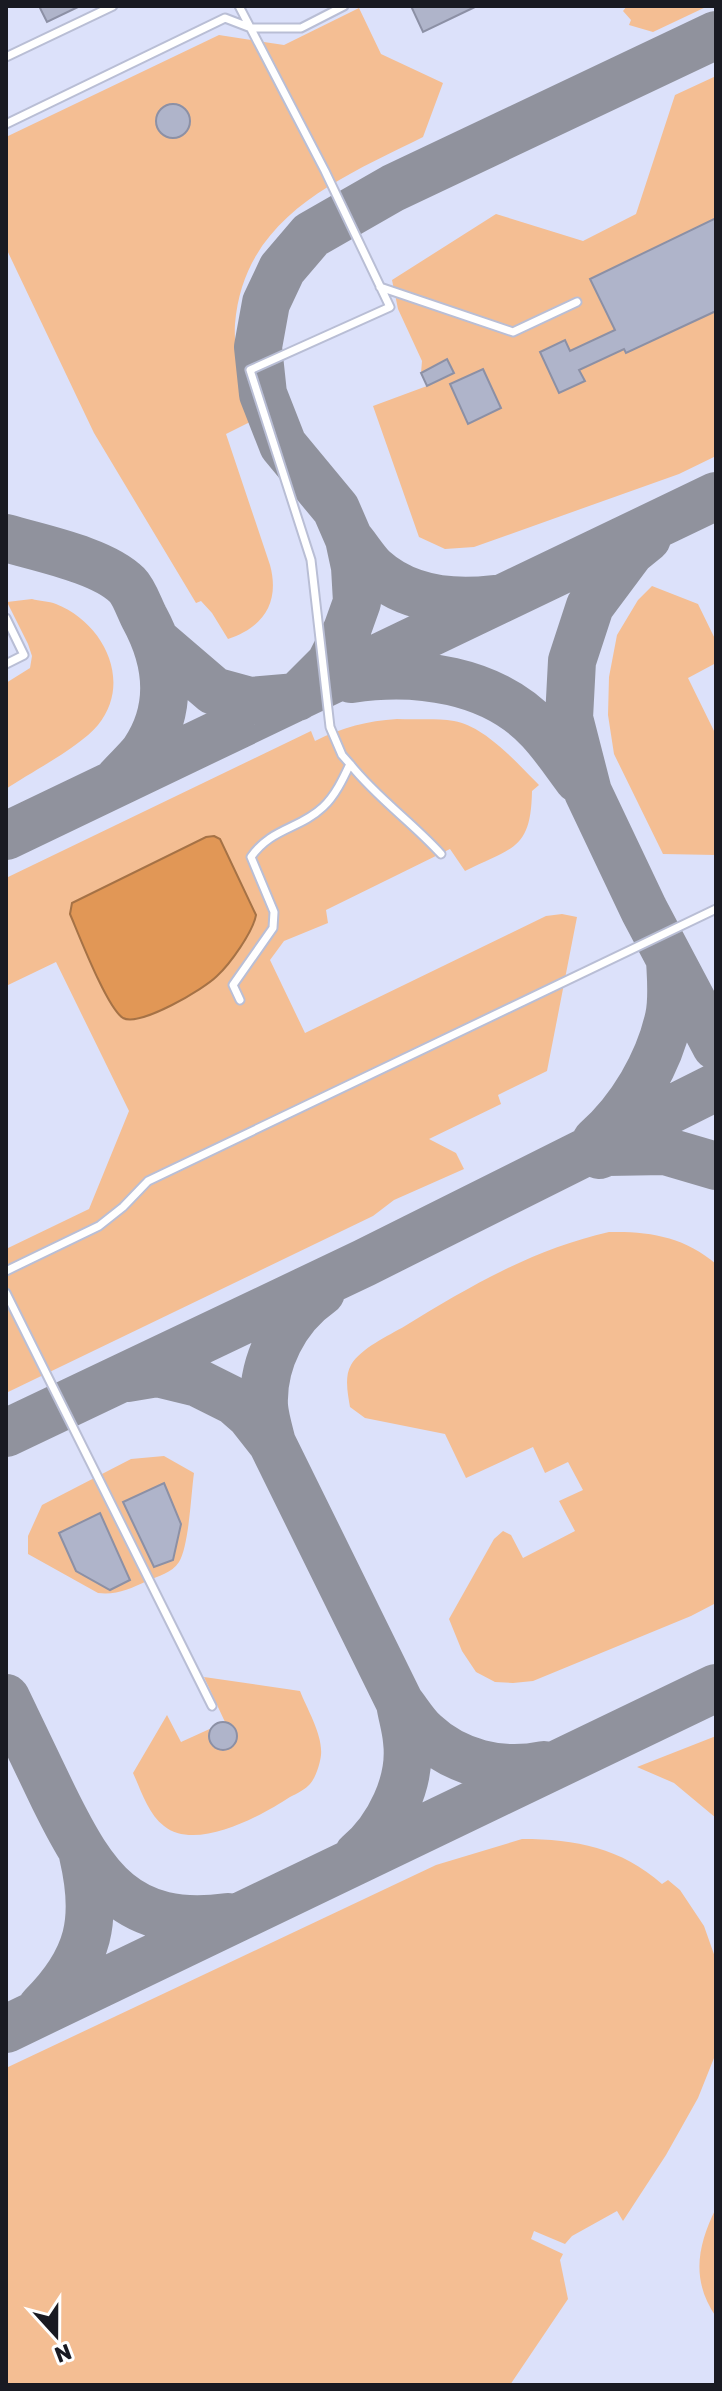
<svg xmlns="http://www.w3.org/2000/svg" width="722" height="2391" viewBox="0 0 722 2391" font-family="Rubik,sans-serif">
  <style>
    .built { fill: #dce1fa }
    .green { fill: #f4be93 }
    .water { fill: #e19756; stroke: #a57246; stroke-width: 2 }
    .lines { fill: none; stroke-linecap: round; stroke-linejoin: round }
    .taxiway { stroke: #90929d; stroke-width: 48 }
    .building { fill: #afb4ca; stroke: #8c90a5; stroke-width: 2 }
    .lane-casing { stroke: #b9bed5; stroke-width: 11 }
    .lane { stroke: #fff; stroke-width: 7 }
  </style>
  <rect width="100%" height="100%" fill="#ebeefc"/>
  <path class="built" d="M 6,6 L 716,6 L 716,2385 L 6,2385 Z"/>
  <path class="green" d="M 627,6 L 708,6 L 653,32 L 629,25 L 631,20 L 623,11 Z
    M 359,8 L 381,54 L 443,83 L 423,137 C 339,179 244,216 235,324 C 233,355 245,391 254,420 L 226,434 L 270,565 C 280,602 264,627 228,639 L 212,613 L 201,601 L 196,603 L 94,433 L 6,248 L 6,137 L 219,35 L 284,45 Z
    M 716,76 L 716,456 L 679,474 L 474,547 L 445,549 L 419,537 L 373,406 L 427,386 L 421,373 L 422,361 L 398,309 L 392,280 L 496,214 L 583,241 L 636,214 L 675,95 Z
    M 652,586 L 698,604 L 716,641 L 716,663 L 688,678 L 716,735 L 716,855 L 663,854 L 614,754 L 608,715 L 609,677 L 617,635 L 638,600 Z
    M 32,599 C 39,601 49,601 56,604 C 104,623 133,682 98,725 C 80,747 31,772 6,789 L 6,683 L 30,668 L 32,656 L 28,644 L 7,602 Z
    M 397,719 C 416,720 436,718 454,721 C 485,726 518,764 539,785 L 532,791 C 531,850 513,847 465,871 L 450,849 L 326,910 L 328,923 L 284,941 L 270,960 L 305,1033 L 546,916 L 562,914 L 577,917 L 547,1071 L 498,1095 L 501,1104 L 429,1139 L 456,1153 L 464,1169 L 394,1200 L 373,1216 L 6,1393 L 6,1249 L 89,1209 L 129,1111 L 56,962 L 6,986 L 6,878 L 311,731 L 315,741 C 343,727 367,721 397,719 Z
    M 609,1232 C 649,1231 685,1237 716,1264 L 716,1603 L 691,1616 L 533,1681 L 513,1683 L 495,1682 L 476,1672 L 462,1651 L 449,1619 L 494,1539 L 503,1531 L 511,1535 L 523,1558 L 575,1531 L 559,1501 L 583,1490 L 568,1462 L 545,1473 L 533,1447 L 466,1478 L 445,1434 L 365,1418 L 350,1407 C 348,1395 344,1377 351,1365 C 361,1348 388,1336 405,1326 C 470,1286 534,1249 609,1232 Z
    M 164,1456 L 194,1473 C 191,1494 189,1546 179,1562 C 172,1573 158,1576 147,1581 C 130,1589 117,1595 98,1593 L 28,1554 L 28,1536 L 42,1505 L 131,1459 Z
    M 204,1677 L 300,1691 C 307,1709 323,1735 321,1755 C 320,1764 316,1777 310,1784 C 306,1789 296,1794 290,1797 C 261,1816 196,1852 164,1826 C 148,1814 141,1790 133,1773 L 167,1715 L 181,1742 L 225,1722 Z
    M 716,1736 L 716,1818 L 674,1783 L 637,1767 Z
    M 522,1839 C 576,1839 621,1848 662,1884 L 668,1880 L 680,1890 L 704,1926 L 716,1960 L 716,2053 L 698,2098 L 666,2155 L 623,2221 L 617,2211 L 572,2236 L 565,2244 L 534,2231 L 531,2239 L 563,2254 L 560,2260 L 568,2299 L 510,2385 L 6,2385 L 6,2068 L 436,1865 Z
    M 716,2208 L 716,2317 C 691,2280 697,2247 716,2208 Z"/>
  <path class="water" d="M 214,836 L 220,839 L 256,915 C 253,932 230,964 217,976 C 204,989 140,1027 123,1018 C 107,1008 79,935 70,914 L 72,903 L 206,837 Z"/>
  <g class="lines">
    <path class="taxiway" d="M 6,538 C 39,548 102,560 127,585 C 134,592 139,607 144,617 C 168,661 174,708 144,752 C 137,761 127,770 119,779
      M 647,538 L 631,551 L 590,606 L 572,661 L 569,718 L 588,792 L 644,910 L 716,1046
      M 349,539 C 357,548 364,560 373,569 C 406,599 452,604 494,599
      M 158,643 L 214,691 L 250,701 L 297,697 L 330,664 L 347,630 L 357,602 L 355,567 L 349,539 L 336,509 L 283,445 L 263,394 L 258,347 L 266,303 L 282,269 L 311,235 L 393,188 L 716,35
      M 351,679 C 416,669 493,679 540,730 C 554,745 566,763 578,779
      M 6,836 L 716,496
      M 596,1141 C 631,1110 659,1063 669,1017 C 673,999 671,979 670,960
      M 599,1155 L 607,1152 L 665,1151 L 716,1166
      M 127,1378 L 157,1373 L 198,1383 L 234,1401 L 250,1415 L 272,1443 L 400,1703 C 408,1713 415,1725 424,1733 C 456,1763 501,1774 544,1765
      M 6,1433 L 364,1263 L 716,1087
      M 272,1443 C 269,1431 265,1418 264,1406 C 262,1362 285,1317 321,1292
      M 6,1698 C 22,1731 38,1764 54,1798 C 94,1879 127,1931 228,1917
      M 358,1855 C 389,1829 412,1782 407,1741 C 406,1728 402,1716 400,1703
      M 42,2007 C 90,1959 98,1919 83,1855
      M 6,2029 L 716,1688"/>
  </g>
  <path class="building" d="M 39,6 L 80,6 L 47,22 Z
    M 411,6 L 477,6 L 423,32 Z
    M156 121a17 17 0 1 1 34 0a17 17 0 1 1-34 0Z
    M 716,218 L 716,311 L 626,353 L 624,349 L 579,370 L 585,381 L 559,393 L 540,352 L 565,340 L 570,351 L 615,330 L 590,279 Z
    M 447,359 L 454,373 L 427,386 L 421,373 Z
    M 483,369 L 501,408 L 468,424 L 450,384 Z
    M 164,1483 L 181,1524 L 173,1560 L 154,1567 L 123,1502 Z
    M 100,1513 L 130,1580 L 110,1590 L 76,1571 L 59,1533 Z
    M209 1736a14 14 0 1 1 28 0a14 14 0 1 1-28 0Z"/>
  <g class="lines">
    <g class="lane-casing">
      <path id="lane" d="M 239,6 L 325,171 L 390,307 L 250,370 L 311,560 L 330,727 L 342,755 L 350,764 C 343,779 335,796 323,807 C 300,829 271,828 251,857 L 274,912 L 273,928 L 233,985 L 240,1000
        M 6,57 L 113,6
        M 6,124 L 225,18 L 251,28 L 301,28 L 344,6
        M 380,287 L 513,332 L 577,302
        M 6,618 L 24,655 L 6,664
        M 350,764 C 377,798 412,822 441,854
        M 6,1271 L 99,1226 L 123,1207 L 148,1181 L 716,909
        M 6,1293 L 212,1706"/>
    </g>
    <use href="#lane" class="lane"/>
  </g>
  <rect width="722" height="2391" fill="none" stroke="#191a22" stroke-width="16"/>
  <g transform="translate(56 2335) rotate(159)" stroke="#ffffff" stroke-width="6" paint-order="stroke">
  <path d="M0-6L14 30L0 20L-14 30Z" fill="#191a22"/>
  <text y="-12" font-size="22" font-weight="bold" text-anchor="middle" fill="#191a22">N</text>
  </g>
</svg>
